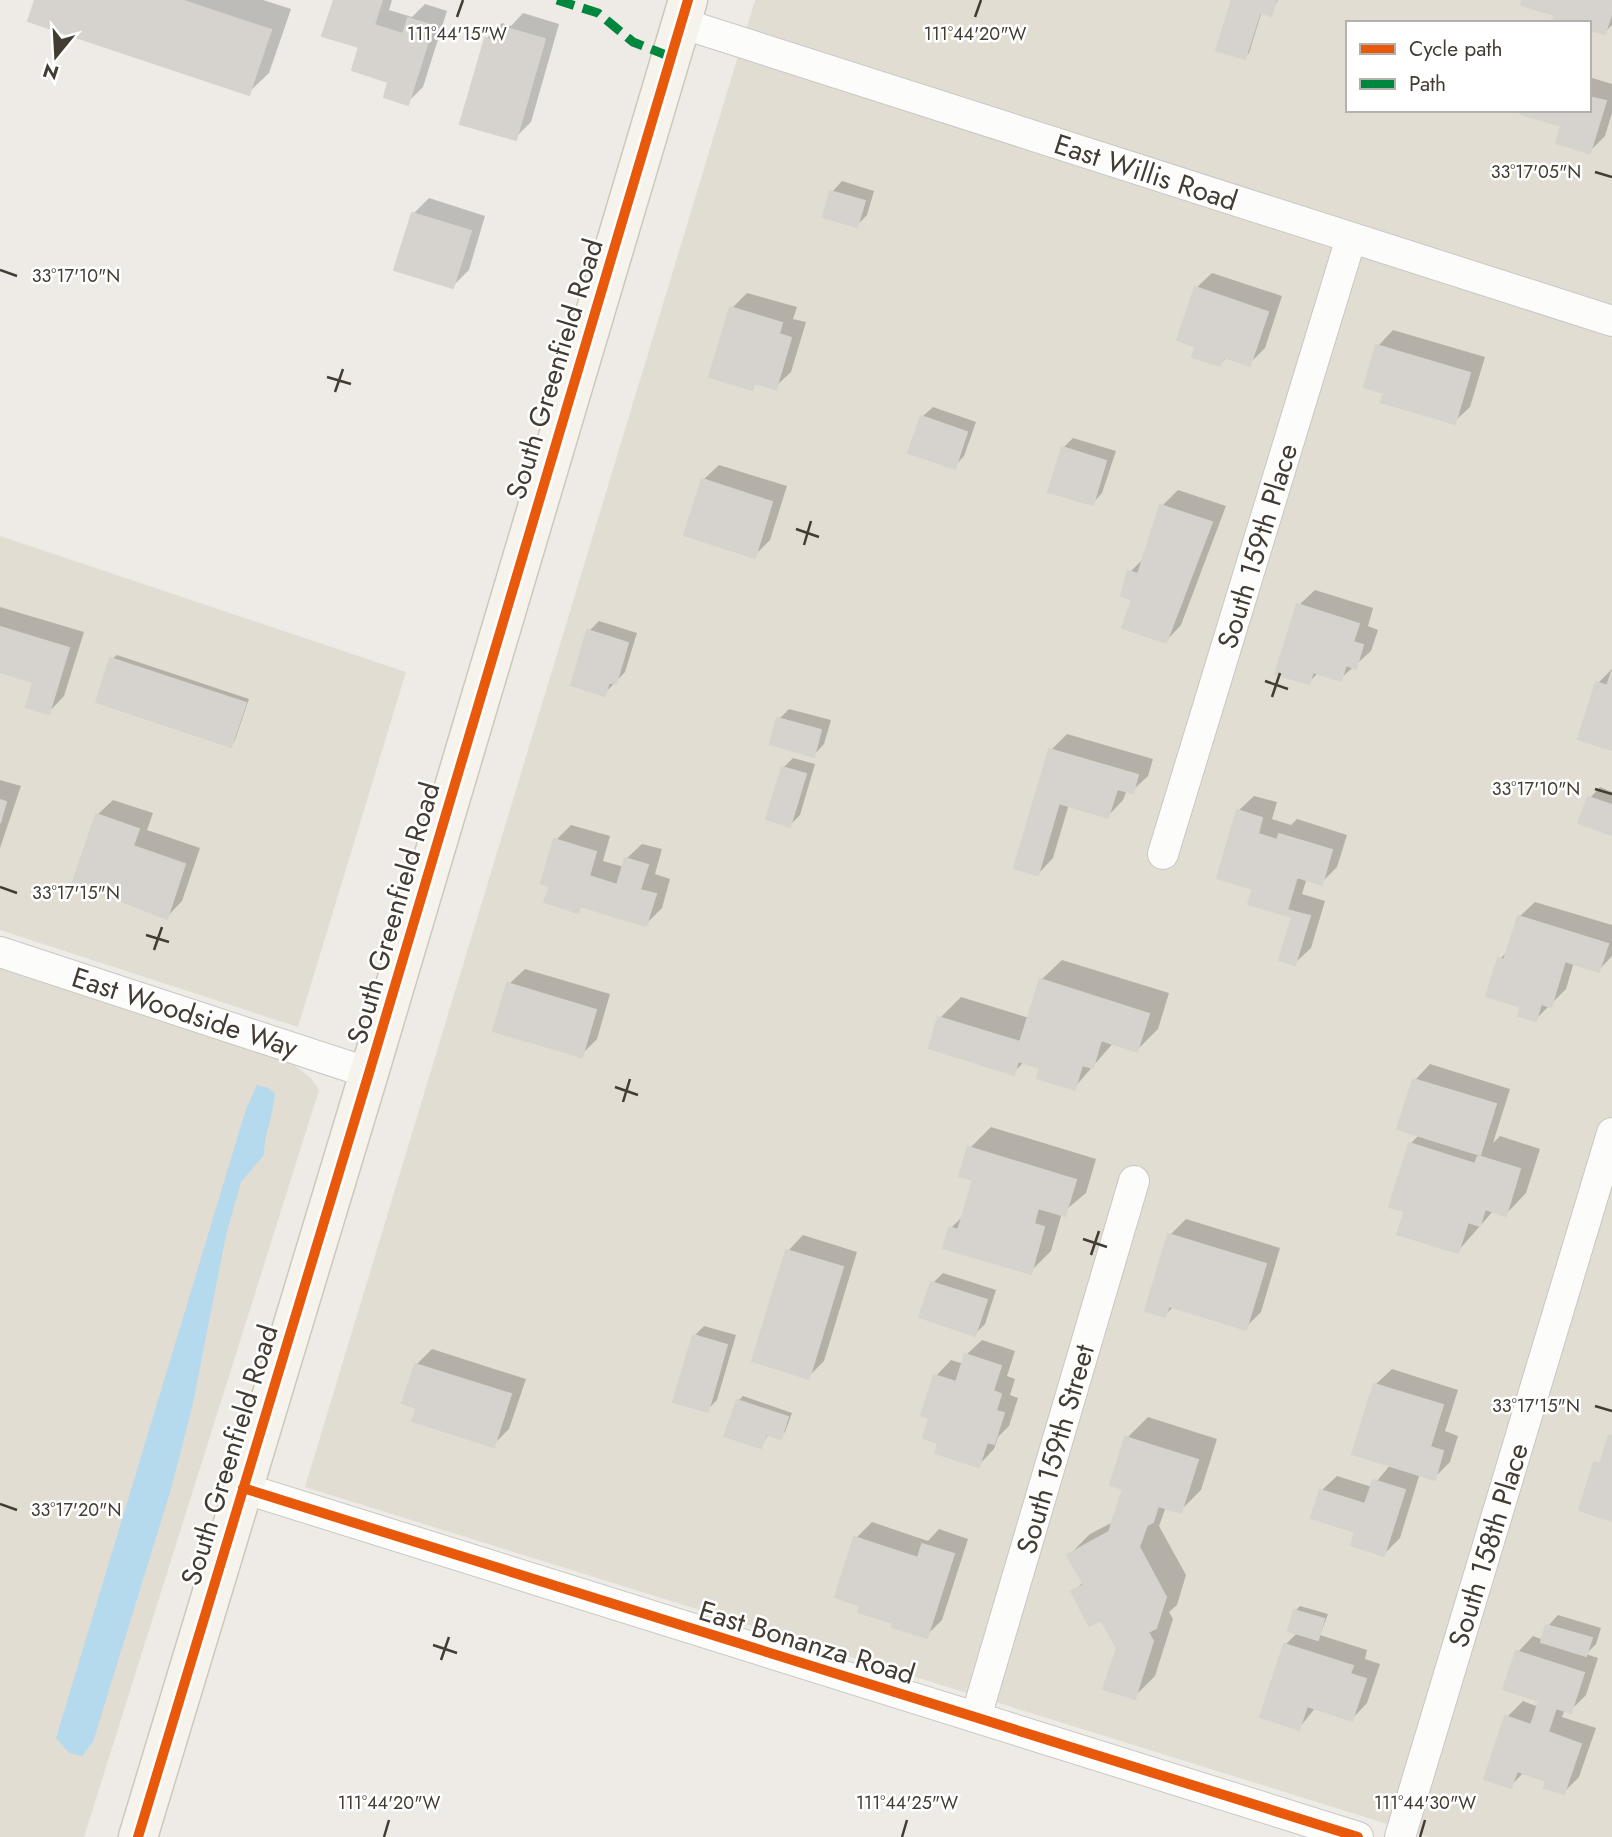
<svg xmlns="http://www.w3.org/2000/svg" width="1612" height="1837" viewBox="0 0 1612 1837" font-family="Jost,sans-serif">
  <style>
    .residential { fill: #e2ddd3; fill-rule: evenodd }
    .water { fill: #b5d9ed }
    .shadow { fill: #0003 }
    .building { fill: #d6d2cd; stroke: #d6d2cc; stroke-width: 2 }
    .lines { fill: none; stroke-linecap: round; stroke-linejoin: round }
    .minor-casing { stroke: #cac7c2; stroke-width: 32 }
    .secondary-casing { stroke: #cdc8bd; stroke-width: 41 }
    .minor { stroke: #fcfcfb; stroke-width: 30 }
    .secondary { stroke: #f6f3ec; stroke-width: 38 }
    .quiet { stroke: #00873e; stroke-width: 9; stroke-dasharray: 18 9; stroke-linecap: butt }
    .cycleway-casing { stroke: #fff; stroke-width: 15 }
    .cycleway { stroke: #e8590c; stroke-width: 10 }
    .ticks { fill: none; stroke: #433c33; stroke-width: 2.5 }
    .labels { text-anchor: middle; stroke-width: 5; stroke-linejoin: round; paint-order: stroke }
    .street-label { font-size: 28px; fill: #433c33; stroke: #fff }
    .ticks-label { font-size: 18px; text-anchor: middle; fill: #433c33; stroke: #fff; stroke-width: 5; stroke-linejoin: round; paint-order: stroke }
  </style>
  <rect width="100%" height="100%" fill="#eeebe6"/>
  <path class="residential" d="M 755,0 L 1612,0 L 1612,1837 L 1429,1837 L 305,1487 ZM 1348,23 L 1589,23 L 1589,110 L 1348,110 Z
    M 0,536 L 406,672 L 298,1027 L 0,930 Z
    M 0,967 L 290,1062 L 311,1078 L 319,1090 L 84,1837 L 0,1837 Z"/>
  <path class="water" d="M 257,1085 L 268,1088 L 275,1094 C 273,1116 264,1134 264,1155 L 241,1182 L 226,1235 L 192,1408 L 171,1489 L 93,1742 L 82,1756 L 69,1753 L 56,1738 L 246,1109 Z"/>
  <path class="shadow" d="M 37,0 L 263,0 L 291,9 L 269,73 L 248,93 Z
    M 335,0 L 392,0 L 389,10 L 412,17 L 425,4 L 447,11 L 423,87 L 407,103 L 361,46 Z
    M 1234,0 L 1278,0 L 1270,14 L 1262,11 L 1249,53 L 1245,57 Z
    M 1524,0 L 1612,0 L 1612,25 L 1605,32 L 1589,23 Z
    M 523,13 L 559,24 L 531,122 L 515,138 L 486,39 L 502,23 L 511,26 Z
    M 1589,77 L 1612,84 L 1612,113 L 1605,136 L 1590,151 Z
    M 842,181 L 874,191 L 867,215 L 857,225 L 832,192 Z
    M 429,198 L 485,216 L 469,270 L 453,286 L 413,214 Z
    M 1212,273 L 1282,296 L 1265,348 L 1249,364 L 1228,356 L 1220,364 L 1198,346 L 1196,288 Z
    M 747,293 L 797,307 L 793,319 L 806,322 L 791,372 L 775,387 L 758,382 L 751,388 L 732,308 Z
    M 1393,330 L 1485,357 L 1470,407 L 1454,422 L 1386,392 L 1378,346 Z
    M 933,407 L 976,422 L 964,456 L 954,467 L 922,417 Z
    M 1073,438 L 1116,451 L 1102,493 L 1092,504 L 1063,448 Z
    M 719,465 L 787,486 L 770,540 L 754,556 L 703,480 Z
    M 1178,490 L 1226,506 L 1181,625 L 1166,641 L 1134,598 L 1130,572 L 1145,557 L 1162,506 Z
    M 1315,590 L 1373,608 L 1368,626 L 1378,630 L 1371,651 L 1340,679 L 1319,672 L 1308,683 L 1299,605 Z
    M 0,607 L 84,632 L 64,696 L 49,712 L 36,681 L 0,670 Z
    M 599,621 L 637,633 L 625,672 L 604,694 L 589,631 Z
    M 117,655 L 249,699 L 235,740 L 231,745 L 112,659 Z
    M 1612,669 L 1612,748 L 1598,683 Z
    M 789,709 L 831,720 L 824,744 L 814,755 L 779,719 Z
    M 1067,734 L 1153,759 L 1148,776 L 1132,791 L 1127,790 L 1123,800 L 1108,816 L 1069,804 L 1053,858 L 1038,874 L 1016,867 L 1051,750 Z
    M 793,758 L 815,764 L 800,815 L 790,825 L 783,768 Z
    M 0,780 L 21,786 L 0,848 Z
    M 1600,787 L 1612,792 L 1612,833 L 1590,798 Z
    M 1254,796 L 1277,802 L 1272,819 L 1291,825 L 1297,819 L 1347,835 L 1337,867 L 1321,883 L 1307,878 L 1302,894 L 1325,901 L 1311,948 L 1295,963 L 1294,916 L 1255,888 L 1238,811 Z
    M 113,800 L 153,813 L 147,830 L 200,848 L 182,901 L 167,917 L 121,901 L 122,897 L 97,815 Z
    M 571,825 L 610,836 L 603,861 L 624,867 L 626,859 L 642,844 L 662,849 L 655,874 L 670,879 L 662,908 L 646,924 L 583,905 L 578,911 L 552,884 L 556,840 Z
    M 1535,902 L 1612,925 L 1612,956 L 1599,970 L 1574,962 L 1566,989 L 1536,1019 L 1500,959 L 1509,950 L 1519,917 Z
    M 1062,960 L 1169,993 L 1158,1029 L 1137,1050 L 1114,1042 L 1074,1088 L 1042,1066 L 1025,1061 L 1013,1073 L 940,1018 L 961,997 L 1029,1018 L 1041,980 Z
    M 525,969 L 610,994 L 597,1039 L 581,1055 L 509,984 Z
    M 1430,1064 L 1510,1089 L 1493,1143 L 1500,1136 L 1540,1149 L 1526,1193 L 1506,1214 L 1494,1210 L 1458,1251 L 1407,1210 L 1410,1144 L 1420,1134 L 1415,1080 Z
    M 991,1127 L 1096,1159 L 1086,1193 L 1062,1213 L 1051,1251 L 1030,1272 L 951,1228 L 965,1214 L 975,1179 L 970,1148 Z
    M 1186,1219 L 1280,1248 L 1261,1312 L 1245,1328 L 1174,1306 L 1165,1315 L 1170,1235 Z
    M 803,1235 L 857,1252 L 824,1361 L 808,1377 L 788,1251 Z
    M 943,1273 L 996,1290 L 985,1324 L 975,1334 L 933,1283 Z
    M 704,1326 L 736,1335 L 717,1400 L 707,1410 L 694,1336 Z
    M 982,1340 L 1015,1351 L 1007,1376 L 1015,1379 L 1010,1395 L 1018,1398 L 1009,1426 L 998,1437 L 994,1449 L 979,1465 L 940,1441 L 931,1417 L 936,1376 L 951,1360 L 964,1364 L 966,1355 Z
    M 432,1349 L 526,1379 L 509,1429 L 493,1445 L 419,1407 L 416,1365 Z
    M 1392,1369 L 1458,1390 L 1445,1431 L 1458,1436 L 1450,1462 L 1434,1478 L 1420,1473 L 1400,1538 L 1384,1554 L 1357,1531 L 1321,1491 L 1337,1476 L 1372,1487 L 1391,1464 L 1355,1453 L 1376,1384 Z
    M 743,1396 L 792,1413 L 785,1432 L 780,1437 L 769,1433 L 761,1446 L 738,1401 Z
    M 1148,1417 L 1217,1439 L 1201,1490 L 1180,1511 L 1166,1507 L 1159,1526 L 1186,1575 L 1177,1605 L 1169,1612 L 1173,1619 L 1155,1676 L 1134,1697 L 1119,1648 L 1102,1618 L 1073,1592 L 1084,1581 L 1069,1555 L 1090,1534 L 1115,1521 L 1125,1488 L 1127,1438 Z
    M 872,1522 L 928,1541 L 939,1529 L 968,1539 L 942,1620 L 926,1636 L 895,1622 L 856,1538 Z
    M 1300,1606 L 1328,1614 L 1320,1635 L 1367,1650 L 1365,1659 L 1380,1664 L 1367,1703 L 1352,1719 L 1316,1707 L 1299,1728 L 1285,1645 L 1298,1632 L 1295,1611 Z
    M 1558,1615 L 1601,1628 L 1596,1644 L 1586,1654 L 1598,1658 L 1586,1695 L 1570,1711 L 1565,1709 L 1562,1717 L 1596,1728 L 1579,1777 L 1564,1792 L 1548,1780 L 1524,1772 L 1511,1786 L 1486,1778 L 1507,1717 L 1523,1701 L 1539,1707 L 1541,1700 L 1518,1652 L 1533,1636 L 1544,1640 L 1548,1626 Z"/>
  <path class="building" d="M 35,0 L 181,0 L 271,30 L 249,95 L 28,21 Z
    M 334,0 L 382,0 L 374,25 L 403,34 L 408,18 L 433,26 L 408,105 L 384,97 L 388,82 L 352,70 L 359,47 L 322,36 Z
    M 1232,0 L 1276,0 L 1271,16 L 1260,12 L 1245,59 L 1216,50 Z
    M 1522,0 L 1612,0 L 1612,12 L 1605,34 L 1589,30 L 1589,23 L 1567,23 L 1553,19 L 1555,15 L 1521,5 Z
    M 506,28 L 545,39 L 516,140 L 460,124 L 485,38 L 502,43 Z
    M 1589,97 L 1606,101 L 1590,153 L 1556,143 L 1561,126 L 1521,114 L 1522,110 L 1589,110 Z
    M 830,191 L 865,201 L 857,227 L 823,217 Z
    M 412,213 L 471,231 L 453,288 L 394,270 Z
    M 1195,287 L 1268,312 L 1250,366 L 1224,357 L 1220,366 L 1192,357 L 1196,347 L 1177,340 Z
    M 730,307 L 782,323 L 779,334 L 791,338 L 776,389 L 754,383 L 752,390 L 709,377 Z
    M 1376,345 L 1470,373 L 1455,424 L 1381,402 L 1384,393 L 1364,387 Z
    M 921,416 L 967,432 L 955,469 L 908,453 Z
    M 1062,447 L 1106,461 L 1093,505 L 1048,492 Z
    M 702,479 L 772,502 L 755,558 L 684,535 Z
    M 1160,505 L 1212,522 L 1166,643 L 1122,628 L 1132,600 L 1121,596 L 1128,571 L 1138,574 Z
    M 1297,604 L 1359,624 L 1353,642 L 1363,645 L 1356,669 L 1346,665 L 1341,681 L 1313,672 L 1309,684 L 1275,674 Z
    M 0,627 L 69,648 L 49,714 L 26,707 L 33,682 L 0,672 Z
    M 587,630 L 628,643 L 616,684 L 609,682 L 605,696 L 571,685 Z
    M 110,658 L 246,703 L 231,747 L 96,702 Z
    M 1612,671 L 1612,750 L 1578,739 L 1596,682 L 1607,686 Z
    M 777,718 L 821,730 L 814,757 L 770,744 Z
    M 1049,749 L 1138,775 L 1133,793 L 1117,789 L 1108,818 L 1059,803 L 1038,875 L 1014,868 Z
    M 782,767 L 806,774 L 790,827 L 766,819 Z
    M 1588,797 L 1612,805 L 1612,835 L 1578,823 Z
    M 0,800 L 6,802 L 0,823 Z
    M 1237,810 L 1262,818 L 1258,834 L 1277,840 L 1279,834 L 1332,850 L 1322,885 L 1297,877 L 1287,910 L 1310,916 L 1295,965 L 1279,960 L 1292,917 L 1248,904 L 1253,889 L 1217,878 Z
    M 96,814 L 139,829 L 133,846 L 185,864 L 167,919 L 73,882 Z
    M 554,839 L 596,852 L 589,876 L 617,885 L 625,858 L 648,865 L 640,890 L 656,894 L 646,926 L 580,906 L 578,913 L 544,902 L 550,886 L 541,883 Z
    M 1518,916 L 1608,944 L 1599,972 L 1565,961 L 1551,1007 L 1541,1004 L 1536,1021 L 1518,1016 L 1521,1007 L 1486,996 L 1498,958 L 1504,960 Z
    M 1040,979 L 1149,1014 L 1137,1052 L 1101,1040 L 1093,1068 L 1082,1065 L 1075,1090 L 1037,1078 L 1040,1068 L 1018,1061 L 1014,1075 L 929,1048 L 938,1017 L 1020,1042 Z
    M 507,983 L 596,1010 L 582,1057 L 493,1031 Z
    M 1413,1079 L 1496,1104 L 1480,1155 L 1397,1129 Z
    M 1409,1143 L 1475,1164 L 1478,1156 L 1520,1169 L 1506,1216 L 1485,1209 L 1480,1226 L 1468,1222 L 1458,1253 L 1397,1234 L 1405,1211 L 1389,1207 Z
    M 968,1147 L 1076,1180 L 1065,1216 L 1038,1208 L 1034,1224 L 1044,1227 L 1031,1274 L 943,1248 L 949,1227 L 958,1230 L 973,1180 L 959,1176 Z
    M 1168,1234 L 1266,1264 L 1246,1330 L 1169,1306 L 1165,1317 L 1145,1311 Z
    M 786,1250 L 843,1267 L 809,1379 L 752,1361 Z
    M 931,1282 L 987,1300 L 975,1336 L 919,1317 Z
    M 693,1335 L 727,1345 L 708,1412 L 673,1402 Z
    M 965,1354 L 1001,1366 L 993,1391 L 1001,1394 L 996,1411 L 1004,1413 L 994,1444 L 987,1442 L 979,1467 L 935,1453 L 938,1443 L 923,1438 L 929,1418 L 921,1415 L 934,1375 L 956,1382 Z
    M 415,1364 L 511,1394 L 494,1447 L 412,1421 L 417,1408 L 402,1403 Z
    M 1374,1384 L 1443,1405 L 1430,1447 L 1443,1451 L 1435,1480 L 1352,1454 Z
    M 737,1400 L 788,1417 L 781,1439 L 766,1434 L 761,1448 L 724,1436 Z
    M 1609,1435 L 1612,1436 L 1612,1521 L 1579,1510 L 1594,1462 L 1600,1464 Z
    M 1125,1437 L 1198,1460 L 1181,1513 L 1158,1506 L 1153,1522 L 1147,1525 L 1139,1547 L 1166,1597 L 1156,1628 L 1148,1632 L 1153,1641 L 1135,1699 L 1103,1689 L 1117,1648 L 1101,1620 L 1089,1626 L 1071,1591 L 1084,1585 L 1067,1555 L 1109,1532 L 1123,1489 L 1110,1485 Z
    M 1373,1480 L 1405,1490 L 1384,1556 L 1351,1545 L 1355,1532 L 1311,1518 L 1320,1490 L 1365,1504 Z
    M 854,1537 L 918,1558 L 922,1544 L 954,1554 L 927,1638 L 892,1627 L 893,1623 L 858,1612 L 860,1606 L 835,1597 Z
    M 1294,1610 L 1324,1619 L 1318,1640 L 1288,1631 Z
    M 1546,1625 L 1592,1638 L 1586,1656 L 1541,1642 Z
    M 1284,1644 L 1353,1666 L 1350,1674 L 1366,1679 L 1352,1721 L 1307,1706 L 1299,1730 L 1260,1717 Z
    M 1516,1651 L 1584,1673 L 1571,1713 L 1556,1708 L 1548,1732 L 1581,1744 L 1564,1794 L 1544,1788 L 1546,1781 L 1517,1771 L 1511,1788 L 1484,1779 L 1505,1716 L 1531,1725 L 1539,1701 L 1503,1689 Z"/>
  <g class="lines">
    <g class="minor-casing">
      <path id="minor" d="M 681,23 L 1612,321
        M 1163,854 L 1351,238
        M 0,952 L 369,1073
        M 243,1488 L 1358,1837
        M 976,1717 L 1134,1181
        M 1400,1837 L 1612,1133"/>
    </g>
    <g class="secondary-casing">
      <path id="secondary" d="M 138,1837 L 369,1073 L 688,0"/>
    </g>
    <use href="#minor" class="minor"/>
    <use href="#secondary" class="secondary"/>
    <path class="quiet" d="M 557,0 L 598,13 L 633,42 L 671,57"/>
    <g class="cycleway-casing">
      <path id="cycleway" d="M 243,1488 L 1358,1837
        M 138,1837 L 369,1073 L 688,0"/>
    </g>
    <use href="#cycleway" class="cycleway"/>
  </g>
  <path class="ticks" d="M 457,17 L 463,0M 975,17 L 981,0M 1595,172 L 1612,177M 0,270 L 17,276M 327,377 L 351,384M 335,392 L 343,369M 796,529 L 819,537M 804,545 L 811,521M 1265,681 L 1288,689M 1272,697 L 1280,673M 1595,789 L 1612,794M 0,887 L 17,893M 146,935 L 169,942M 154,950 L 162,927M 615,1087 L 638,1095M 623,1102 L 630,1079M 1083,1239 L 1107,1247M 1091,1255 L 1099,1231M 1595,1406 L 1612,1411M 0,1504 L 17,1510M 433,1645 L 457,1653M 441,1660 L 449,1637M 384,1837 L 389,1820M 902,1837 L 907,1820M 1420,1837 L 1425,1820"/>
  <g class="labels">
    <g class="street-label">
      <text transform="translate(1146 172) rotate(18)" y="10">East Willis Road</text>
      <text transform="translate(554 369) rotate(-73)" y="10">South Greenfield Road</text>
      <text transform="translate(1257 546) rotate(-73)" y="10">South 159th Place</text>
      <text transform="translate(393 913) rotate(-74)" y="10">South Greenfield Road</text>
      <text transform="translate(185 1012) rotate(18)" y="10">East Woodside Way</text>
      <text transform="translate(1055 1449) rotate(-74)" y="10">South 159th Street</text>
      <text transform="translate(229 1455) rotate(-73)" y="10">South Greenfield Road</text>
      <text transform="translate(1488 1545) rotate(-73)" y="10">South 158th Place</text>
      <text transform="translate(807 1642) rotate(17)" y="10">East Bonanza Road</text>
    </g>
  </g>
  <g class="ticks-label">
    <text x="457" y="40">111°44'15"W</text>
    <text x="975" y="40">111°44'20"W</text>
    <text x="1536" y="178">33°17'05"N</text>
    <text x="76" y="282">33°17'10"N</text>
    <text x="1536" y="795">33°17'10"N</text>
    <text x="76" y="899">33°17'15"N</text>
    <text x="1536" y="1412">33°17'15"N</text>
    <text x="76" y="1516">33°17'20"N</text>
    <text x="389" y="1809">111°44'20"W</text>
    <text x="907" y="1809">111°44'25"W</text>
    <text x="1425" y="1809">111°44'30"W</text>
  </g>
  <rect x="1346" y="21" width="245" height="91" fill="#ffffff" stroke="#b4b1ad" stroke-width="2"/>
  <rect x="1360" y="44" width="35" height="10" fill="#e8590c" stroke="#b4b1ad" stroke-width="2"/>
  <text x="1409" y="56" font-size="21" fill="#433c33">Cycle path</text>
  <rect x="1360" y="79" width="35" height="10" fill="#00873e" stroke="#b4b1ad" stroke-width="2"/>
  <text x="1409" y="91" font-size="21" fill="#433c33">Path</text>
  <g transform="translate(56 56) rotate(198)" stroke="#ffffff" stroke-width="5" paint-order="stroke">
  <path d="M0-5L12 26L0 18L-12 26Z" fill="#433c33"/>
  <text y="-10" font-size="19" font-weight="bold" text-anchor="middle" fill="#433c33">N</text>
  </g>
</svg>
